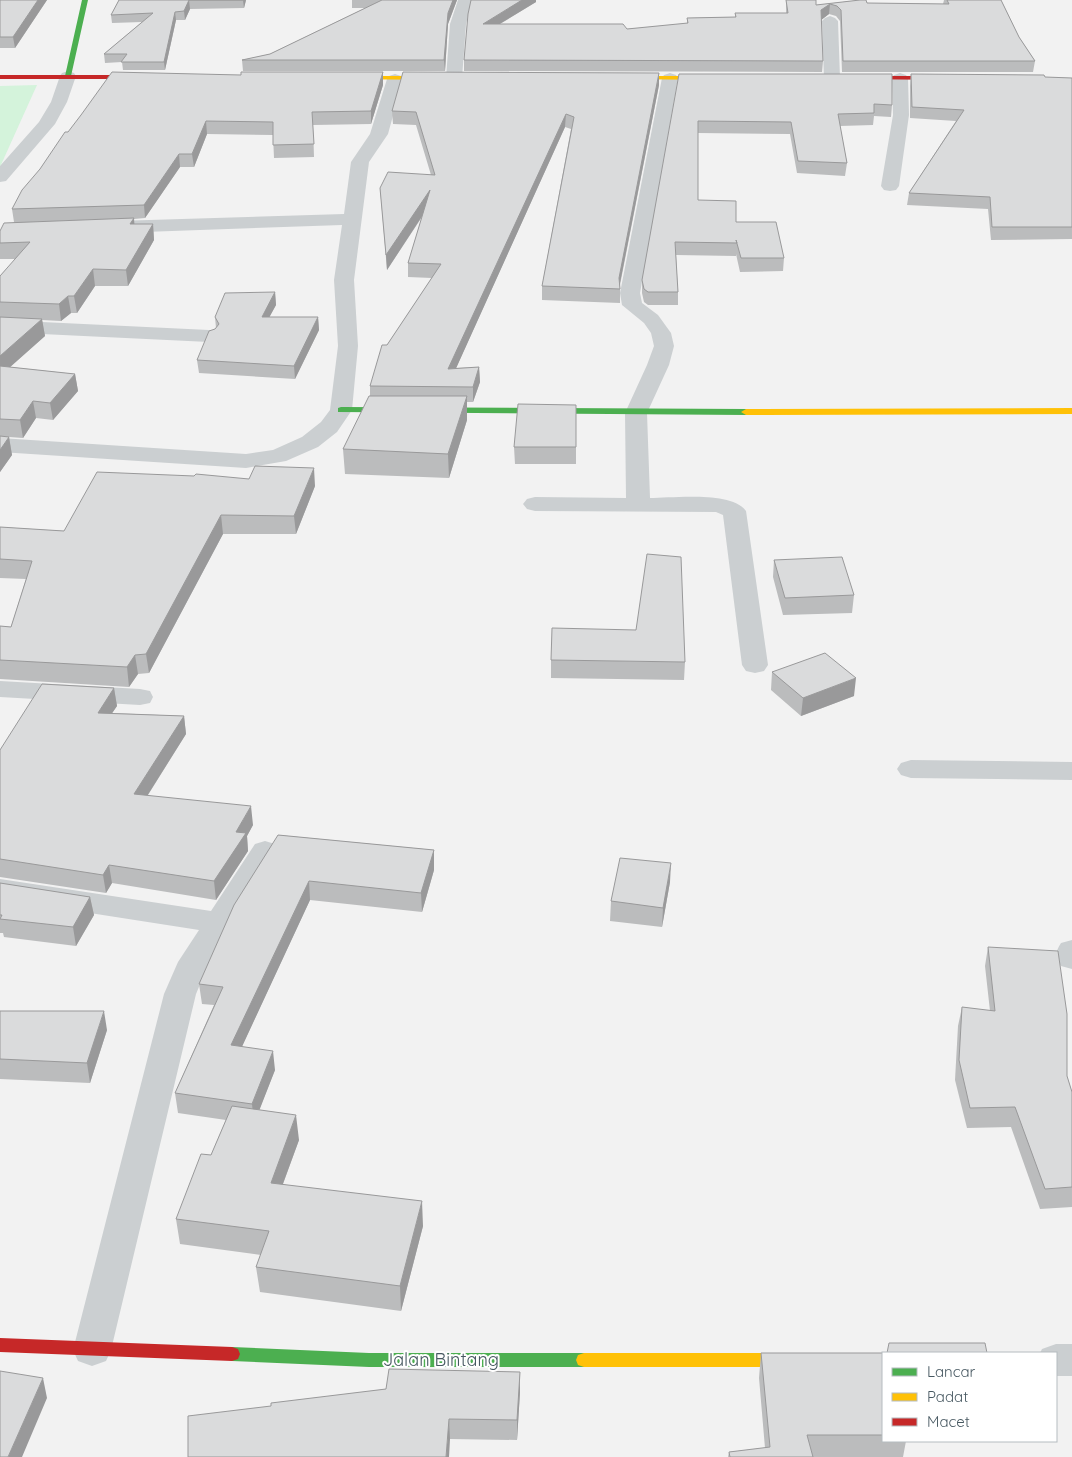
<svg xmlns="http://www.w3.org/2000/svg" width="1072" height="1457" viewBox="0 0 1072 1457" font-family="Quicksand,sans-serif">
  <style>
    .green { fill: #d4f3db }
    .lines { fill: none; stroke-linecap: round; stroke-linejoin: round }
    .street { fill: #cbcfd1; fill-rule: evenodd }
    .fast { fill: #4caf50; fill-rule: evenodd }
    .slow { fill: #ffc107; fill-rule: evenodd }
    .jam { fill: #c62828; fill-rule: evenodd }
    .wall { fill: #bbbcbd }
    .shaded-wall { fill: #99999a }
    .building { fill: #dadbdc; stroke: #99999a }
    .labels { text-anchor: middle; stroke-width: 4; stroke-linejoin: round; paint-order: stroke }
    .near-street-label { font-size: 18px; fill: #475861; stroke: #fff }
  </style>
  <rect width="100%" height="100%" fill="#f2f2f2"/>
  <path class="green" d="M 37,85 L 0,167 L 0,86 Z"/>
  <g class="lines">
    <path class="street" d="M 458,0 L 472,0 L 466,24 L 462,78 L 460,81 L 448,81 L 446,78 L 450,24 Z
      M 830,16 L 835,18 L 838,21 L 840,78 L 838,81 L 826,81 L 824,78 L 822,21 L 825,18 Z
      M 68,71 L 74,73 L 76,76 L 67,102 L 55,124 L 6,181 L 0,182 L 0,166 L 39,122 L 51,102 L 60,76 L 62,73 Z
      M 670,73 L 676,75 L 678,78 L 640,293 L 642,303 L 658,315 L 671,333 L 674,346 L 669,365 L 647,413 L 650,498 C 673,498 732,491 746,511 L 768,665 L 764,671 L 755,673 L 746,671 L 742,665 L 723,515 L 716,512 L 535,511 L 527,509 L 523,504 L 527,499 L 535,497 L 626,498 L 625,413 L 647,365 L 654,346 L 651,333 L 644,323 L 622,305 L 620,293 L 662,78 L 664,75 Z
      M 900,73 L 906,75 L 908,78 L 909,115 L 899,186 L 896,190 L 890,191 L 884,190 L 881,186 L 893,115 L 892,78 L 894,75 Z
      M 395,74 L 401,76 L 403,79 L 388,134 L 369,162 L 354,280 L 358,346 L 352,410 L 337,432 L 318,447 L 286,461 L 246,468 L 0,452 L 0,438 L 246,454 L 273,450 L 302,437 L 321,422 L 330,410 L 338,346 L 334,280 L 342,225 L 116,233 L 109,231 L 107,227 L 109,223 L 116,221 L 344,214 L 351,162 L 370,134 L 387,79 L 389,76 Z
      M 0,320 L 209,330 L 216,332 L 219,336 L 216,340 L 209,342 L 0,332 Z
      M 0,681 L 140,689 L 150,691 L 153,697 L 150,703 L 140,705 L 0,697 Z
      M 911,760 L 1072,762 L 1072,780 L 911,778 L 901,775 L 897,769 L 901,763 Z
      M 265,841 L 275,844 L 280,851 L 209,963 L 196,994 L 111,1350 L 106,1361 L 92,1366 L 78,1361 L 73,1350 L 164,994 L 178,962 L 199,930 L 0,899 L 0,879 L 211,911 L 255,844 Z
      M 1072,940 L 1072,969 L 1061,966 C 1055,957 1055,952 1061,943 Z
      M 1056,1344 L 1072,1344 L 1072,1376 L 1056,1376 L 1056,1353 L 1040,1353 L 1042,1349 Z"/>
    <path class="fast" d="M 82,0 L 88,0 L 71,76 L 68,78 L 65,76 Z
      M 341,407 L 746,409 L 751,412 L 746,415 L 338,412 L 338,408 Z
      M 232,1347 L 369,1353 L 584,1353 L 590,1355 L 592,1360 L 590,1365 L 584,1367 L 369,1367 L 232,1361 L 226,1359 L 224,1354 L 226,1349 Z"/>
    <path class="slow" d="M 346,76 L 438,76 L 441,78 L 438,80 L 344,79 L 344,77 Z
      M 621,76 L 716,76 L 719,78 L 716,80 L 619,79 L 619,77 Z
      M 1072,408 L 1072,414 L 746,415 L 741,412 L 746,409 Z
      M 584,1353 L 797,1353 L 803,1355 L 805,1360 L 803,1365 L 797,1367 L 584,1367 L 578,1365 L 576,1360 L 578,1355 Z"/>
    <path class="jam" d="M 0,75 L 146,75 L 149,77 L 146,79 L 0,79 Z
      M 854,76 L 948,76 L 951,78 L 948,80 L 852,79 L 852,77 Z
      M 0,1338 L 232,1347 L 238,1349 L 240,1354 L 238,1359 L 232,1361 L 0,1352 Z"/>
  </g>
  <path class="wall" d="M 0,0 L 47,0 L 15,48 L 0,48 Z
    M 119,0 L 246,0 L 244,8 L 190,9 L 185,20 L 176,20 L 165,70 L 123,70 L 122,62 L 105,63 L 104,54 L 142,22 L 112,23 L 111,15 Z
    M 352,0 L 457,0 L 448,24 L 445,71 L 243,71 L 242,60 L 270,54 L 365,8 L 352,8 Z
    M 471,0 L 536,0 L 536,2 L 500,24 L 627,29 L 687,24 L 687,18 L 735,17 L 735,13 L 786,13 L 786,0 L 816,5 L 860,0 L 867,3 L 943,4 L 944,0 L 1001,0 L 1019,37 L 1035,61 L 1033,72 L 842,72 L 840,21 L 836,16 L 829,14 L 821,20 L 823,61 L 822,72 L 464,71 L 464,60 Z
    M 383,72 L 383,85 L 371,124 L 313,125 L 314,157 L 274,158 L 273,135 L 207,134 L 194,167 L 180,167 L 145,218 L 134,219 L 134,224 L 153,224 L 154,240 L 128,286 L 95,286 L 77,313 L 71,313 L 61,321 L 42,320 L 45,336 L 10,367 L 75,374 L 78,391 L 53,420 L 36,418 L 23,438 L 9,437 L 12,455 L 0,472 L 0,276 L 16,259 L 0,259 L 0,231 L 14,222 L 12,209 L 68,132 L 241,75 Z
    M 659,73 L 659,85 L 620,285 L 620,303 L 542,300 L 542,286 L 571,129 L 565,127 L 456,368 L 479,367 L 480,382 L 473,402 L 467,402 L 467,420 L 449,478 L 345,474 L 343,449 L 370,396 L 370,386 L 387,345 L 432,278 L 408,277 L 408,263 L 422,217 L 387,270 L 380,188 L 431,175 L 416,125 L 393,124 L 392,111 Z
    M 679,74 L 892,105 L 891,117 L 874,116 L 873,125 L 840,126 L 847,163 L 845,176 L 797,173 L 790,134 L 698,133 L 698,200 L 736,222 L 784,258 L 783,271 L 740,272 L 736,254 L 736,256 L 676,255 L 678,292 L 678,305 L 648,305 L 644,302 L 642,293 L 642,280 Z
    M 911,74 L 1072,78 L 1072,239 L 991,240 L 988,209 L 907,205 L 909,193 L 956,121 L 910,118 L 910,86 Z
    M 275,292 L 276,305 L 269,317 L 318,317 L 319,330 L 295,379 L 199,373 L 197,360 L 216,328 L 215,317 Z
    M 576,405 L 576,464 L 515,464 L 514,447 Z
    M 315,486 L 296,534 L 223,534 L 149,673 L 138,674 L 129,687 L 0,679 L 0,626 L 11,627 L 26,579 L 0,578 L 0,527 L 64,531 Z
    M 774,560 L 854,595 L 852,613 L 783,615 L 773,577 Z
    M 551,660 L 685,662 L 684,680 L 551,678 Z
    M 772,672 L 854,696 L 801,716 L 771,690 Z
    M 114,688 L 117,706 L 112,713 L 184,716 L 186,734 L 148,795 L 253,825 L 247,836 L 248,851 L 216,900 L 112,883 L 106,893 L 0,877 L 0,750 Z
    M 278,835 L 434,850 L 434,870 L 422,912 L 310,900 L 242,1046 L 275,1070 L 259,1110 L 299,1140 L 283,1184 L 423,1226 L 401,1311 L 260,1292 L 256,1267 L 261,1255 L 180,1244 L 176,1219 L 211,1155 L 226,1120 L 178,1113 L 175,1093 L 214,1005 L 202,1004 L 199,984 Z
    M 670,882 L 662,927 L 610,921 L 611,901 Z
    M 0,883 L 90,897 L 94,915 L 76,946 L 4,937 L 3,933 L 0,933 Z
    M 988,947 L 1067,1076 L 1072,1092 L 1072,1207 L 1040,1209 L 1011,1127 L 967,1128 L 955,1080 L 958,1026 L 962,1007 L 990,1011 L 985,966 Z
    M 0,1011 L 107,1030 L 90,1083 L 0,1079 Z
    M 985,1343 L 883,1353 L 883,1441 L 906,1441 L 903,1457 L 728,1457 L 729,1452 L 765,1448 L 759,1378 L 761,1353 L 887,1353 Z
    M 520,1372 L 520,1392 L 517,1440 L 450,1439 L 271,1406 L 386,1389 Z"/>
  <path class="shaded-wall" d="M 38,0 L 47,0 L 15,48 L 13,37 Z
    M 189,0 L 190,9 L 185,20 L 184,11 Z
    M 243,0 L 246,0 L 244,8 Z
    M 453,0 L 457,0 L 448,24 L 445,71 L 444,60 L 448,13 Z
    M 522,0 L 536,0 L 536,2 L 483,34 L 483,24 Z
    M 830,4 L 829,14 L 820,21 L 821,10 Z
    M 175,12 L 176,20 L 165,70 L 164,62 Z
    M 383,72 L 383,85 L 371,124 L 371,111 Z
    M 659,73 L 659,85 L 619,288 L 619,278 Z
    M 566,114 L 565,127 L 449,384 L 448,369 Z
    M 206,121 L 207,134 L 194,167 L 192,154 Z
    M 179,154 L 180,167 L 145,218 L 144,205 Z
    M 430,190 L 430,204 L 387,270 L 386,255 Z
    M 134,218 L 135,234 L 130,224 Z
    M 153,224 L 154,240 L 128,286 L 126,270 Z
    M 93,269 L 95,286 L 77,313 L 74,296 Z
    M 275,292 L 276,305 L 263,329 L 262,317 Z
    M 68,296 L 71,313 L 61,321 L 59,304 Z
    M 318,317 L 319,330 L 295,379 L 294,366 Z
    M 42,319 L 45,336 L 0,376 L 0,356 Z
    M 479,367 L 480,382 L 473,402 L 473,387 Z
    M 75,374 L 78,391 L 53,420 L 50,403 Z
    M 467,396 L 467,420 L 449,478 L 448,454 Z
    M 33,401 L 36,418 L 23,438 L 20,420 Z
    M 9,437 L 12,455 L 0,472 L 0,450 Z
    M 314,468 L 315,486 L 296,534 L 294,516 Z
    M 221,515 L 223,534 L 149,673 L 146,654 Z
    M 135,655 L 138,674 L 129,687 L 127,667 Z
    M 856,678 L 854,696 L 801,716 L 803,698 Z
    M 114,688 L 117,706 L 100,731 L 98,713 Z
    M 184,716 L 186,734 L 137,812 L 134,794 Z
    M 251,806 L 253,825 L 247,836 L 248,851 L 216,900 L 214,881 L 236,832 Z
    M 434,850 L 434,870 L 422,912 L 421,893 Z
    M 671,863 L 670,882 L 662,927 L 663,908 Z
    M 109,865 L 112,883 L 106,893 L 103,875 Z
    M 309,881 L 310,900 L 234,1064 L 231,1045 Z
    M 90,897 L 94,915 L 76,946 L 73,927 Z
    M 104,1011 L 107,1030 L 90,1083 L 87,1063 Z
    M 273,1051 L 275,1070 L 254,1124 L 252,1104 Z
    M 296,1115 L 299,1140 L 274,1208 L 271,1183 Z
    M 422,1201 L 423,1226 L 401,1311 L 400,1286 Z
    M 520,1372 L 520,1392 L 517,1440 L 517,1420 Z
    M 43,1378 L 47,1398 L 22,1457 L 8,1457 Z
    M 449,1419 L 450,1439 L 449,1457 L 446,1457 Z"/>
  <path class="building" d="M 0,0 L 38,0 L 13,37 L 0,37 Z
    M 119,0 L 243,0 L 189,0 L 184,11 L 175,12 L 164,62 L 121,62 L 127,54 L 104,54 L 153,13 L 111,15 Z
    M 382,0 L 453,0 L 448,13 L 444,60 L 242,60 L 270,54 Z
    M 471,0 L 522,0 L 483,24 L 623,24 L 627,29 L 688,23 L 687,18 L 736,17 L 735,13 L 788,13 L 786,0 L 816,0 L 816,5 L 860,0 L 866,0 L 867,3 L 949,4 L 947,0 L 1001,0 L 1019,37 L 1035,61 L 843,61 L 841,10 L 837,6 L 830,4 L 821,10 L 823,61 L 464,60 L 468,14 Z
    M 112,72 L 241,75 L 241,72 L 383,72 L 371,111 L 312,112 L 314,144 L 273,145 L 273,122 L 206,121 L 192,154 L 179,154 L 144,205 L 12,209 L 22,190 L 40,169 L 65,132 L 68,132 L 81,115 Z
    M 403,72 L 659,73 L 619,278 L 620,289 L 542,286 L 574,117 L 566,114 L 448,369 L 479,367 L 473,387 L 370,386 L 382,345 L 387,345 L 441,264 L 408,263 L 430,190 L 386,255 L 380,188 L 388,172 L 435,175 L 416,112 L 392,111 Z
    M 679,74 L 892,74 L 892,105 L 874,104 L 874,113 L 838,114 L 847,163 L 798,161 L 791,122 L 698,121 L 698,200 L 736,201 L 736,222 L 776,222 L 784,258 L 741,258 L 736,240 L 737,243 L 675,242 L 678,292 L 648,292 L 644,289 L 642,280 Z
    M 911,74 L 1044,75 L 1045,77 L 1072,78 L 1072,227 L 992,227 L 990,197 L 909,193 L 964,110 L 912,107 Z
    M 134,218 L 130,224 L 153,224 L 126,270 L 93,269 L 74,296 L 68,296 L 59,304 L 0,302 L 0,276 L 30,242 L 0,243 L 0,231 L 4,223 Z
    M 275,292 L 262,317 L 318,317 L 294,366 L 197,360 L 209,331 L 215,329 L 219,324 L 215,317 L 225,293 Z
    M 0,317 L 42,319 L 0,356 Z
    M 0,366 L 75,374 L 50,403 L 33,401 L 20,420 L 0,419 Z
    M 369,396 L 467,396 L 448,454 L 343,449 Z
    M 518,404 L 576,405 L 576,447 L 514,447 Z
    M 0,436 L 9,437 L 0,450 Z
    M 255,466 L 314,468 L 294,516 L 221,515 L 146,654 L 135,655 L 127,667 L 0,660 L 0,626 L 11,627 L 32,561 L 0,559 L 0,527 L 64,531 L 97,472 L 194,476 L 196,474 L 249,479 Z
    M 647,554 L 681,557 L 685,662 L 551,660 L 552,628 L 636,630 Z
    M 842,557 L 854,595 L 785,598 L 774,560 Z
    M 825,653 L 856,678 L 803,698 L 772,672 Z
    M 42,684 L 114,688 L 98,713 L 184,716 L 134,794 L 251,806 L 236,832 L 246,833 L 214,881 L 109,865 L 103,875 L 0,859 L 0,750 Z
    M 278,835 L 434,850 L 421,893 L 309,881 L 231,1045 L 273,1051 L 252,1104 L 175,1093 L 223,987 L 199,984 L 234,905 Z
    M 620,858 L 671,863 L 663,908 L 611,901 Z
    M 0,883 L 90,897 L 73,927 L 0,919 L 2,915 L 0,915 Z
    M 988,947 L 1058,951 L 1067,1014 L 1067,1076 L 1072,1092 L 1072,1187 L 1045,1189 L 1015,1107 L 970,1108 L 959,1060 L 962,1007 L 995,1011 Z
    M 0,1011 L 104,1011 L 87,1063 L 0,1059 Z
    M 232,1106 L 296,1115 L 271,1183 L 422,1201 L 400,1286 L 256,1267 L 269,1231 L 176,1219 L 201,1154 L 211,1155 Z
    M 889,1343 L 985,1343 L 987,1353 L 883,1353 L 883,1435 L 807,1435 L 813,1457 L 730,1457 L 729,1452 L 770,1447 L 761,1353 L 887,1353 Z
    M 389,1369 L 520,1372 L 517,1420 L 449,1419 L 446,1457 L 188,1457 L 188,1416 L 271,1406 L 271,1403 L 386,1389 Z
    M 0,1371 L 43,1378 L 8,1457 L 0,1457 Z"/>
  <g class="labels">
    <g class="near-street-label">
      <text x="441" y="1366">Jalan Bintang</text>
    </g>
  </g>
  <rect x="882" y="1352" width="175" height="90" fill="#ffffff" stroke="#b5bcc0"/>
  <rect x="892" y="1368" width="25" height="8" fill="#4caf50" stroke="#b5bcc0"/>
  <text x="927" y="1377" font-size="15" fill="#475861">Lancar</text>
  <rect x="892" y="1393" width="25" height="8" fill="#ffc107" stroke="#b5bcc0"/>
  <text x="927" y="1402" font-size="15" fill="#475861">Padat</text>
  <rect x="892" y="1418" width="25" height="8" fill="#c62828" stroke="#b5bcc0"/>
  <text x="927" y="1427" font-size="15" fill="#475861">Macet</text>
</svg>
